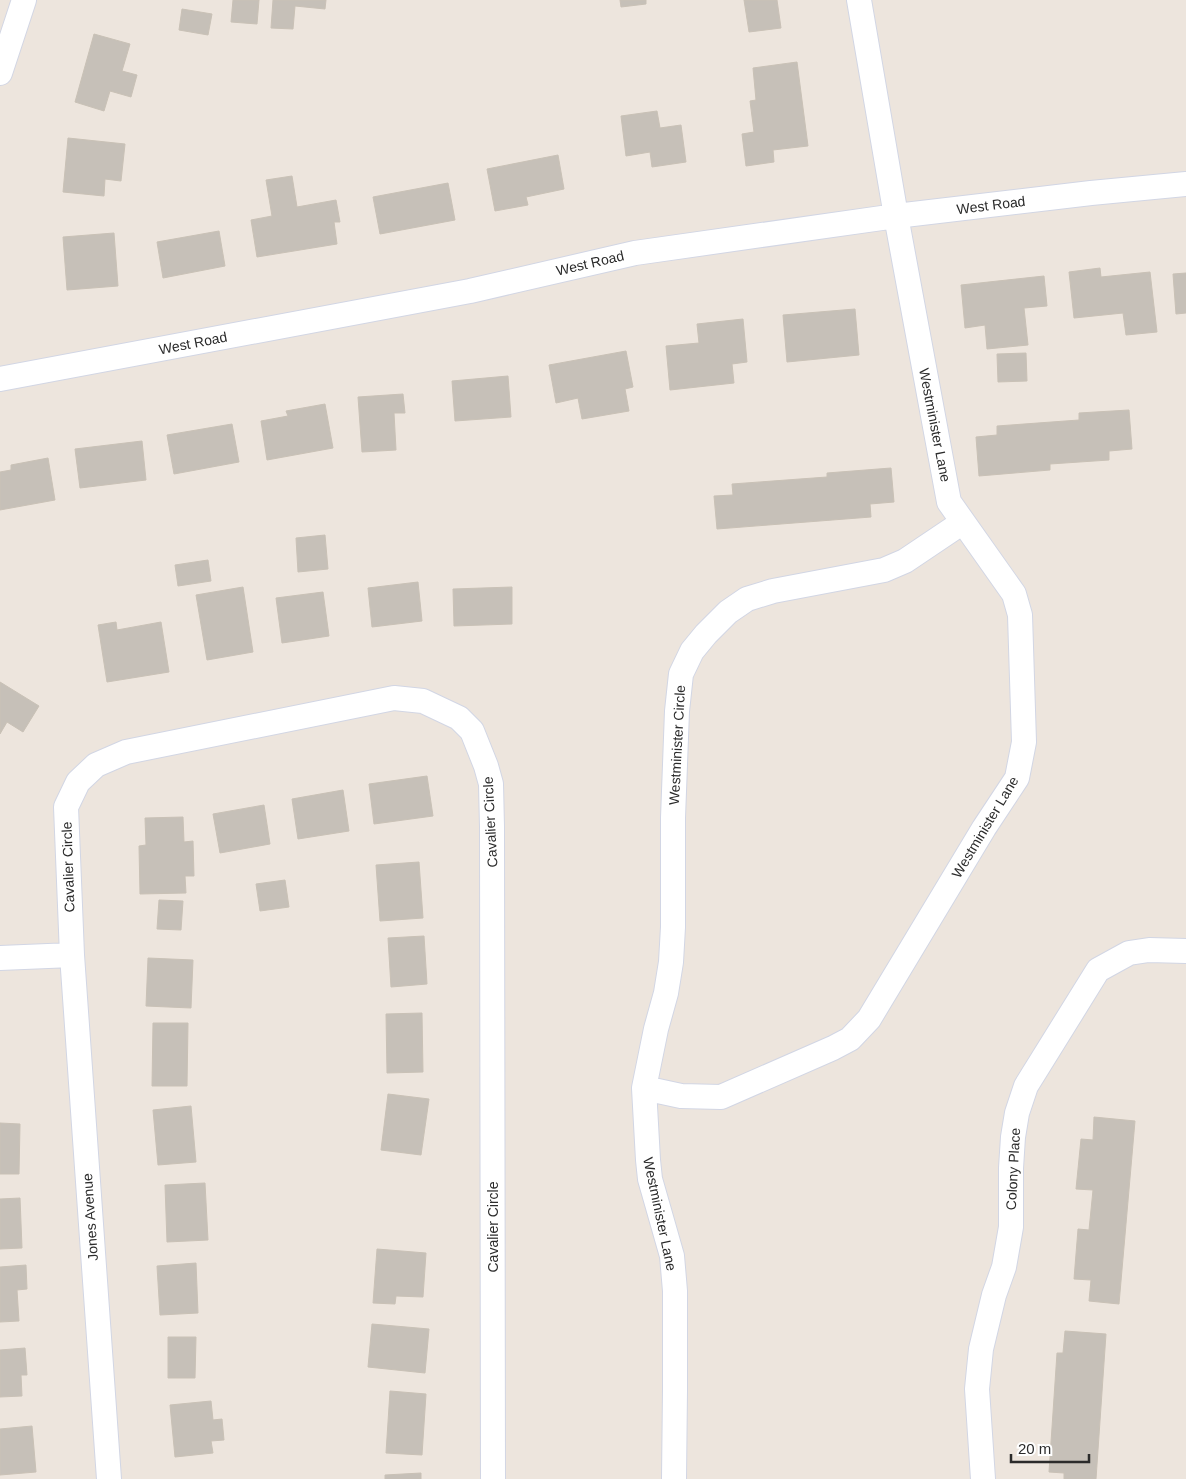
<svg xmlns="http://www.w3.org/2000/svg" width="1186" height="1479" viewBox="0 0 1186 1479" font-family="Helvetica,sans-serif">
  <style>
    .building { fill: #c6c0b8; stroke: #c9c1b6 }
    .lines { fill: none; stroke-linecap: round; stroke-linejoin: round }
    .street-casing { stroke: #d2d6e4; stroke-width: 26 }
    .street { stroke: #fff; stroke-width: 24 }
    .labels { text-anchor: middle; stroke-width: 4.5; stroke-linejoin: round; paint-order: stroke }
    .street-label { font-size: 14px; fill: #2b2b2b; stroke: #fff }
  </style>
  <rect width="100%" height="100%" fill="#ede5dd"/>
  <path class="building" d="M 233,0 L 259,0 L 257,24 L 231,22 Z
    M 273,0 L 326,0 L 325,9 L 295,6 L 293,29 L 271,28 Z
    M 620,0 L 646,0 L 646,4 L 621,7 Z
    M 744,0 L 777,0 L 781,28 L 749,32 Z
    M 182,9 L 212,14 L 208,35 L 179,30 Z
    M 94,34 L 130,44 L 122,71 L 137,75 L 131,97 L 110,91 L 104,111 L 75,102 Z
    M 797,62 L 808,146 L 773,150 L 774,162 L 746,166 L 742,134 L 754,132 L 750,101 L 756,100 L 753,68 Z
    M 657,111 L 660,128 L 681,125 L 686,162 L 652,167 L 650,152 L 626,156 L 621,116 Z
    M 68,138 L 125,144 L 121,181 L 105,179 L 104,196 L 63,192 Z
    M 558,155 L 564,189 L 526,197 L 528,205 L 495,211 L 487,169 Z
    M 292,176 L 297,207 L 336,200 L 340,222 L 334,222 L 337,244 L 257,257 L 251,220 L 272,216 L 266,180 Z
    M 448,183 L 455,220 L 380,234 L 373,197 Z
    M 219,231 L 225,266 L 163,278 L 157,242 Z
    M 114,233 L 118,286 L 67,290 L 63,237 Z
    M 1100,268 L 1101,277 L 1150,272 L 1157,332 L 1126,335 L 1123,313 L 1074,318 L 1069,272 Z
    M 1186,273 L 1186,313 L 1176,314 L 1173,274 Z
    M 1044,276 L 1047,306 L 1024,308 L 1028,345 L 987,349 L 985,325 L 965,328 L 961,285 Z
    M 855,309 L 859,355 L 787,362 L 783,315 Z
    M 743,319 L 747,362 L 732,364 L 734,383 L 670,390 L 666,346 L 699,343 L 697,324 Z
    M 626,351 L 633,387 L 625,389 L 629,411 L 582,419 L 578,398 L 556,403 L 549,365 Z
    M 1026,353 L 1027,381 L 998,382 L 997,354 Z
    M 508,376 L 511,417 L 455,421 L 452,381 Z
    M 403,394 L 405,413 L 394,413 L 396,450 L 362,452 L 358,397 Z
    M 325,404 L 333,448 L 267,460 L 261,421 L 288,416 L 286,411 Z
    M 1129,410 L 1132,449 L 1109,451 L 1109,460 L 1050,464 L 1050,470 L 979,476 L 976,437 L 997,435 L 997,426 L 1079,420 L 1079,413 Z
    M 232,424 L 239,462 L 174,474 L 167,435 Z
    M 142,441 L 146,480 L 80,488 L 75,449 Z
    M 48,458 L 55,500 L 0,510 L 0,472 L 11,470 L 11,465 Z
    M 891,468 L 894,502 L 870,504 L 871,517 L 717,529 L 714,496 L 733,495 L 732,484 L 827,477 L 827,473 Z
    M 325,535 L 328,569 L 298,572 L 296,538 Z
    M 208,560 L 211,581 L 178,586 L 175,565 Z
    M 418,582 L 422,621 L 372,627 L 368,588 Z
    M 243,587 L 253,652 L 207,660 L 196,595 Z
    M 512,587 L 512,624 L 454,626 L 453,589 Z
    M 323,592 L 329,636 L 282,643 L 276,598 Z
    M 116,622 L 117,630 L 161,622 L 169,672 L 107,682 L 98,625 Z
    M 0,682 L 39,706 L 23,732 L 7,722 L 0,734 Z
    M 427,776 L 433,816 L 374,824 L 369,784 Z
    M 343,790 L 349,831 L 298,839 L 292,799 Z
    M 264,805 L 270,844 L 220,853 L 213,814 Z
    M 183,817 L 184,842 L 193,841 L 194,876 L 185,876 L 186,893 L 140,894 L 139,846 L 146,845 L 145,818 Z
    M 419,862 L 423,918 L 380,921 L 376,865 Z
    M 285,880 L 289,907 L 260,911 L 256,884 Z
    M 159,900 L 183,901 L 181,930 L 157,929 Z
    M 424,936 L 427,984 L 391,987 L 388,938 Z
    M 148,958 L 193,960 L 191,1008 L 146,1006 Z
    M 422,1013 L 423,1072 L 387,1073 L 386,1014 Z
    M 153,1023 L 188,1023 L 187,1086 L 152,1086 Z
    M 388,1094 L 429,1099 L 421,1155 L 381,1150 Z
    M 191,1106 L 196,1162 L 158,1165 L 153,1110 Z
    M 1094,1117 L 1135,1121 L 1119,1304 L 1089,1301 L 1091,1280 L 1074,1279 L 1078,1229 L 1089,1230 L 1093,1190 L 1076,1189 L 1081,1139 L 1093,1140 Z
    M 0,1123 L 20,1124 L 19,1174 L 0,1174 Z
    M 205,1183 L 208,1240 L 167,1242 L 165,1185 Z
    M 20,1198 L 22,1248 L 0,1249 L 0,1199 Z
    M 377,1249 L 426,1253 L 423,1297 L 396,1296 L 395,1304 L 373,1303 Z
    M 196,1263 L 198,1313 L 160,1315 L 157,1266 Z
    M 26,1265 L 27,1289 L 17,1290 L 19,1321 L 0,1322 L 0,1267 Z
    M 372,1324 L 429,1329 L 425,1373 L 368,1367 Z
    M 1065,1331 L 1106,1334 L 1096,1479 L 1064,1479 L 1064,1473 L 1049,1472 L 1057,1353 L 1063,1353 Z
    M 168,1337 L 196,1337 L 195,1378 L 168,1378 Z
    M 25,1348 L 27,1375 L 21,1375 L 22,1396 L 0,1397 L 0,1350 Z
    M 390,1391 L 426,1394 L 422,1455 L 386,1453 Z
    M 211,1401 L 213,1420 L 222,1419 L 224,1440 L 211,1441 L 213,1453 L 175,1457 L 170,1405 Z
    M 32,1426 L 36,1472 L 0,1475 L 0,1429 Z
    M 421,1473 L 421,1479 L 385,1479 L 385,1475 Z"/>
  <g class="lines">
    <g class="street-casing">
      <path id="street" d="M 0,73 L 24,0
        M 0,379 L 470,291 L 635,253 L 896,216 L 1091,193 L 1186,184
        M 0,958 L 72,955
        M 644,1088 L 681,1096 L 721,1097 L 833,1048 L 850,1039 L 869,1019 L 984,828 L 1017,778 L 1024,742 L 1020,615 L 1014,594 L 949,502 L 896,216 L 859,0
        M 109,1479 L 72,955 L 66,807 L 78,782 L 96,765 L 126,752 L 394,698 L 423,701 L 459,718 L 472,731 L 486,766 L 491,784 L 492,827 L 493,1479
        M 674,1479 L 675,1390 L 675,1291 L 672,1256 L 650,1179 L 648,1160 L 644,1088 L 656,1029 L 666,993 L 671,962 L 673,927 L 673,818 L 677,711 L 681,674 L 692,651 L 706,634 L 728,612 L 747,599 L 773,591 L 884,570 L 905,561 L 963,522
        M 983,1479 L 977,1389 L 981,1349 L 994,1295 L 1004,1267 L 1011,1227 L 1011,1168 L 1013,1137 L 1017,1113 L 1026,1086 L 1098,970 L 1129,953 L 1149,950 L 1186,951"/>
    </g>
    <use href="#street" class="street"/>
  </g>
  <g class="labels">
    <g class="street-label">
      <text transform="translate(991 205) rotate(-7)" y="5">West Road</text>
      <text transform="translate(590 263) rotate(-13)" y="5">West Road</text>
      <text transform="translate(193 343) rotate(-11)" y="5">West Road</text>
      <text transform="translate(935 425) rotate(79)" y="5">Westminister Lane</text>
      <text transform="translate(677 745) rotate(-87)" y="5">Westminister Circle</text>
      <text transform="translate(490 822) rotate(-93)" y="5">Cavalier Circle</text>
      <text transform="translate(985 827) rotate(-59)" y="5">Westminister Lane</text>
      <text transform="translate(68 867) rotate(-92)" y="5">Cavalier Circle</text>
      <text transform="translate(1013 1169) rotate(-87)" y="5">Colony Place</text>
      <text transform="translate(660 1214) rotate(78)" y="5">Westminister Lane</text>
      <text transform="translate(90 1217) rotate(-94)" y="5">Jones Avenue</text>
      <text transform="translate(493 1227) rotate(-90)" y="5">Cavalier Circle</text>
    </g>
  </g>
  <path d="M1011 1454v8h78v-8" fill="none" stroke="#2b2b2b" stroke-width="2.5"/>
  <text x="1018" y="1454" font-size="15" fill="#2b2b2b" stroke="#ffffff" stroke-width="4" paint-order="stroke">20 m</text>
</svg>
